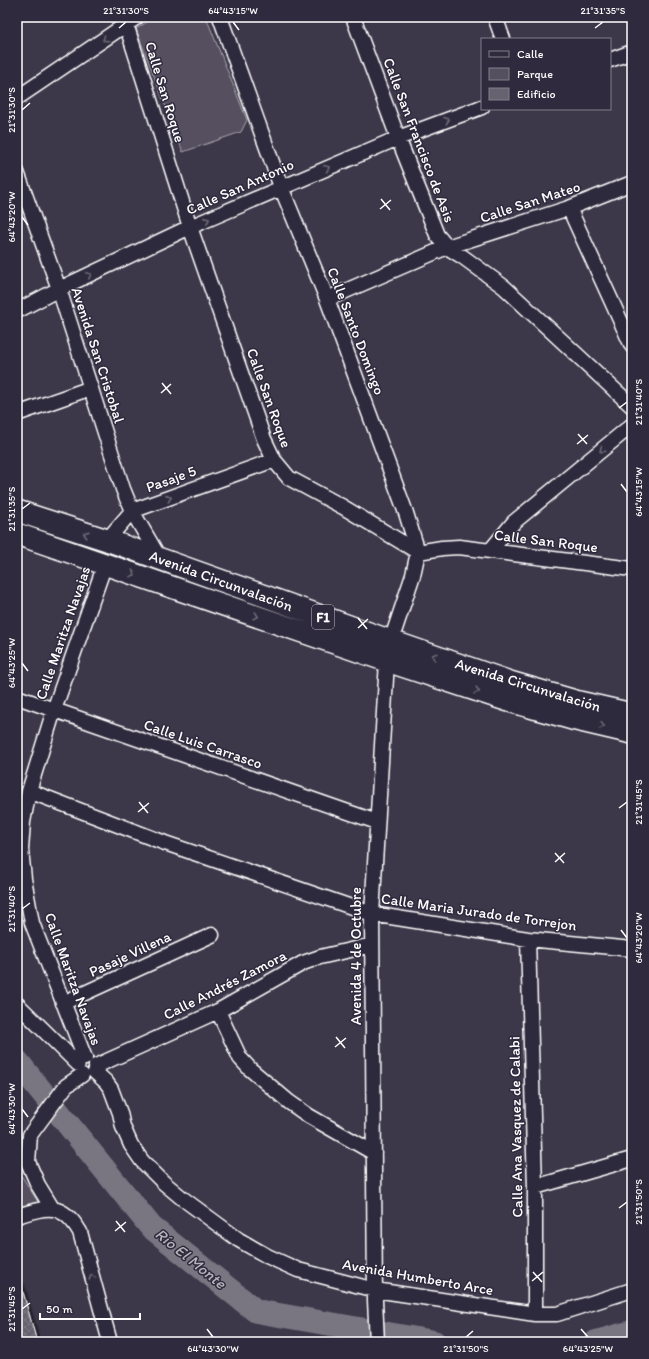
<svg xmlns="http://www.w3.org/2000/svg" width="649" height="1359" viewBox="0 0 649 1359" font-family="Itim,sans-serif">
  <style>
    .park { fill: #555060; stroke: #aaa8b0 }
    .lines { fill: none; stroke-linecap: round; stroke-linejoin: round }
    .river { stroke: #797682; stroke-width: 24 }
    .building { fill: url(#building-cross-hatch); stroke: #fff; filter: url(#shadow) }
    .minor-casing { stroke: #fff; stroke-width: 17 }
    .highway-casing { stroke: #fff; stroke-width: 24 }
    .minor { stroke: #2f2a3d; stroke-width: 14 }
    .highway { stroke: #2f2a3d; stroke-width: 21 }
    .oneway { stroke: #6d6a77 }
    .ticks { fill: none; stroke: #fff; stroke-width: 1.5 }
    .labels { text-anchor: middle; stroke-width: 3; stroke-linejoin: round; paint-order: stroke }
    .shield { fill: #2f2a3d; stroke: #c1bfc5; stroke-width: 1 }
    .shield-label { font-size: 14px; font-weight: bold; fill: #fff }
    .street-label { font-size: 15px; fill: #fff; stroke: #2f2a3d }
    .water-label { font-size: 16px; font-style: italic; fill: #b5b4ba; stroke: #2f2a3d }
    .neatline { fill: none; stroke: #fff; stroke-width: 1.5 }
    .ticks-label { font-size: 10px; text-anchor: middle; fill: #fff }
  </style>
  <defs>
    <pattern id="building-cross-hatch" width="8" height="8" patternUnits="userSpaceOnUse"><rect width="8" height="8" fill="#666270"/><path d="M0 0l8 8M0 8l8-8" fill="none" stroke="#7d7a85"/></pattern>
    <filter id="shadow"><feDropShadow dx="3.5" dy="3.5" stdDeviation="1" flood-color="#0009"/></filter>
  </defs>
  <rect width="100%" height="100%" fill="#3c3749"/>
  <filter id="ink" filterUnits="userSpaceOnUse"><feTurbulence type="fractalNoise" baseFrequency=".025" numOctaves="2"/><feDisplacementMap in="SourceGraphic" scale="8" xChannelSelector="R" yChannelSelector="G"/><feConvolveMatrix kernelMatrix="1 2 1 2 8 2 1 2 1" color-interpolation-filters="sRGB"/></filter>
  <g filter="url(#ink)">
    <path class="park" d="M 155,17 L 206,17 L 247,120 L 241,132 L 183,152 L 136,29 Z
      M 17,1153 L 21,1175 L 40,1205 L 17,1211 Z"/>
    <g class="lines">
      <path class="river" d="M 17,1061 L 151,1227 L 256,1311 L 434,1342
        M 596,1342 L 632,1332"/>
    </g>
    <path class="building" d="M 20,1281 L 37,1342 L 17,1342 L 17,1282 Z"/>
    <g class="lines">
      <g class="minor-casing">
        <path id="minor" d="M 220,17 L 281,187 L 327,299 L 406,513 L 418,552 L 413,575 L 391,641 L 387,661 L 372,914 L 375,1300 L 377,1342
          M 353,17 L 398,138 L 437,235 L 447,247 L 463,257 L 504,287 L 632,406
          M 495,17 L 503,39
          M 126,24 L 190,227 L 264,439 L 274,460 L 289,478 L 343,507 L 418,552 L 442,548 L 459,547 L 632,569
          M 610,60 L 632,52
          M 17,98 L 137,17
          M 17,172 L 59,289 L 123,489 L 132,511 L 160,559
          M 569,208 L 632,346
          M 327,299 L 447,247 L 569,208 L 632,183
          M 17,311 L 59,289 L 190,227 L 398,138 L 482,107
          M 17,414 L 91,388
          M 107,540 L 132,511 L 274,460
          M 490,551 L 514,522 L 632,425
          M 17,697 L 377,822
          M 29,791 L 165,843 L 372,914 L 528,939 L 632,949
          M 528,939 L 535,1187 L 535,1314
          M 63,1003 L 212,935
          M 17,1004 L 78,1064
          M 218,1011 L 240,1058 L 250,1069 L 289,1102 L 309,1116 L 374,1153
          M 85,1058 L 32,923 L 24,879 L 21,849 L 23,822 L 29,791 L 54,710 L 105,564
          M 96,1066 L 218,1011 L 303,963 L 320,957 L 372,945
          M 95,1072 L 106,1082 L 111,1089 L 120,1113 L 123,1127 L 131,1145 L 142,1161 L 164,1183 L 182,1198 L 239,1240 L 267,1256 L 298,1270 L 375,1290 L 535,1314 L 557,1314 L 632,1290
          M 535,1187 L 632,1159
          M 52,1208 L 38,1185 L 28,1162 L 30,1135 L 66,1086 L 82,1075
          M 17,1216 C 46,1207 62,1201 80,1232 L 110,1342"/>
      </g>
      <g class="highway-casing">
        <path id="highway" d="M 17,511 L 107,540 L 391,641 L 510,682 L 579,702 L 632,714
          M 17,534 L 387,661 L 509,701 L 572,719 L 632,733"/>
      </g>
      <use href="#minor" class="minor"/>
      <use href="#highway" class="highway"/>
    </g>
    <defs><path id="oneway-chevron" d="M-2-3.5L2.5 0L-2 3.5" fill="none" stroke-width="1.6" stroke-linecap="round" stroke-linejoin="round"/></defs>
    <g class="oneway">
      <use href="#oneway-chevron" transform="translate(105 39) rotate(146)"/>
      <use href="#oneway-chevron" transform="translate(447 120) rotate(-20)"/>
      <use href="#oneway-chevron" transform="translate(327 168) rotate(-23)"/>
      <use href="#oneway-chevron" transform="translate(207 220) rotate(-24)"/>
      <use href="#oneway-chevron" transform="translate(89 275) rotate(-25)"/>
      <use href="#oneway-chevron" transform="translate(602 450) rotate(140)"/>
      <use href="#oneway-chevron" transform="translate(169 498) rotate(-20)"/>
      <use href="#oneway-chevron" transform="translate(86 534) rotate(-162)"/>
      <use href="#oneway-chevron" transform="translate(133 574) rotate(19)"/>
      <use href="#oneway-chevron" transform="translate(256 616) rotate(19)"/>
      <use href="#oneway-chevron" transform="translate(434 656) rotate(-161)"/>
      <use href="#oneway-chevron" transform="translate(477 691) rotate(18)"/>
      <use href="#oneway-chevron" transform="translate(602 726) rotate(13)"/>
      <use href="#oneway-chevron" transform="translate(92 1277) rotate(-105)"/>
    </g>
  </g>
  <path class="ticks" d="M 233,22 L 239,30M 119,28 L 126,22M 595,28 L 603,22M 22,110 L 30,103M 381,199 L 390,210M 380,209 L 391,200M 22,217 L 28,225M 162,383 L 171,394M 161,393 L 171,384M 619,408 L 627,402M 578,434 L 587,444M 577,444 L 588,435M 621,484 L 627,492M 22,509 L 30,503M 358,618 L 367,629M 358,628 L 368,619M 22,663 L 28,671M 139,802 L 148,813M 619,808 L 627,802M 138,812 L 149,803M 555,853 L 564,863M 555,862 L 565,853M 22,909 L 30,903M 621,930 L 627,938M 336,1037 L 345,1048M 335,1047 L 346,1038M 22,1109 L 28,1117M 619,1208 L 627,1202M 116,1221 L 125,1232M 115,1231 L 126,1222M 533,1272 L 542,1282M 532,1281 L 543,1272M 22,1309 L 30,1303M 207,1329 L 213,1337M 581,1329 L 588,1337M 466,1337 L 473,1331"/>
  <g class="labels">
    <rect class="shield" x="312" y="605" width="22" height="24" rx="3"/>
    <g class="shield-label">
      <text x="323" y="622">F1</text>
    </g>
    <g class="street-label">
      <text transform="translate(165 92) rotate(73)" y="5">Calle San Roque</text>
      <text transform="translate(419 140) rotate(69)" y="5">Calle San Francisco de Asis</text>
      <text transform="translate(240 187) rotate(-24)" y="5">Calle San Antonio</text>
      <text transform="translate(530 202) rotate(-18)" y="5">Calle San Mateo</text>
      <text transform="translate(356 331) rotate(69)" y="5">Calle Santo Domingo</text>
      <text transform="translate(98 355) rotate(72)" y="5">Avenida San Cristobal</text>
      <text transform="translate(269 398) rotate(70)" y="5">Calle San Roque</text>
      <text transform="translate(171 479) rotate(-20)" y="5">Pasaje 5</text>
      <text transform="translate(546 541) rotate(7)" y="5">Calle San Roque</text>
      <text transform="translate(221 581) rotate(20)" y="5">Avenida Circunvalación</text>
      <text transform="translate(63 633) rotate(-71)" y="5">Calle Maritza Navajas</text>
      <text transform="translate(528 685) rotate(17)" y="5">Avenida Circunvalación</text>
      <text transform="translate(203 744) rotate(19)" y="5">Calle Luis Carrasco</text>
      <text transform="translate(479 912) rotate(8)" y="5">Calle Maria Jurado de Torrejon</text>
      <text transform="translate(130 954) rotate(-25)" y="5">Pasaje Villena</text>
      <text transform="translate(356 956) rotate(-90)" y="5">Avenida 4 de Octubre</text>
      <text transform="translate(73 979) rotate(70)" y="5">Calle Maritza Navajas</text>
      <text transform="translate(225 985) rotate(-27)" y="5">Calle Andrés Zamora</text>
      <text transform="translate(516 1127) rotate(-91)" y="5">Calle Ana Vasquez de Calabi</text>
      <text transform="translate(418 1277) rotate(10)" y="5">Avenida Humberto Arce</text>
    </g>
    <g class="water-label">
      <text transform="translate(191 1258) rotate(39)" y="6">Río El Monte</text>
    </g>
  </g>
  <rect width="649" height="1359" fill="none" stroke="#2f2a3d" stroke-width="44"/>
  <rect x="481" y="38" width="130" height="72" fill="#2f2a3d" stroke="#827f8b"/>
  <rect x="489" y="51" width="20" height="6" fill="#2f2a3d" stroke="#827f8b"/>
  <text x="517" y="58" font-size="12" fill="#ffffff">Calle</text>
  <rect x="489" y="68" width="20" height="12" fill="#555060" stroke="#827f8b"/>
  <text x="517" y="78" font-size="12" fill="#ffffff">Parque</text>
  <rect x="489" y="88" width="20" height="12" fill="#666270" stroke="#827f8b"/>
  <text x="517" y="98" font-size="12" fill="#ffffff">Edificio</text>
  <path d="M40 1313v6h100v-6" fill="none" stroke="#ffffff" stroke-width="2"/>
  <text x="46" y="1313" font-size="12" fill="#ffffff" stroke="#2f2a3d" stroke-width="3" paint-order="stroke">50 m</text>
  <rect x="22" y="22" width="605" height="1315" class="neatline"/>
  <g class="ticks-label">
    <text x="126" y="14">21°31'30"S</text>
    <text x="233" y="14">64°43'15"W</text>
    <text x="603" y="14">21°31'35"S</text>
    <text transform="translate(11 110) rotate(-90)" y="4">21°31'30"S</text>
    <text transform="translate(11 217) rotate(-90)" y="4">64°43'20"W</text>
    <text transform="translate(638 402) rotate(-90)" y="4">21°31'40"S</text>
    <text transform="translate(638 492) rotate(-90)" y="4">64°43'15"W</text>
    <text transform="translate(11 509) rotate(-90)" y="4">21°31'35"S</text>
    <text transform="translate(11 663) rotate(-90)" y="4">64°43'25"W</text>
    <text transform="translate(638 802) rotate(-90)" y="4">21°31'45"S</text>
    <text transform="translate(11 909) rotate(-90)" y="4">21°31'40"S</text>
    <text transform="translate(638 938) rotate(-90)" y="4">64°43'20"W</text>
    <text transform="translate(11 1109) rotate(-90)" y="4">64°43'30"W</text>
    <text transform="translate(638 1202) rotate(-90)" y="4">21°31'50"S</text>
    <text transform="translate(11 1309) rotate(-90)" y="4">21°31'45"S</text>
    <text x="213" y="1352">64°43'30"W</text>
    <text x="466" y="1352">21°31'50"S</text>
    <text x="588" y="1352">64°43'25"W</text>
  </g>
</svg>
